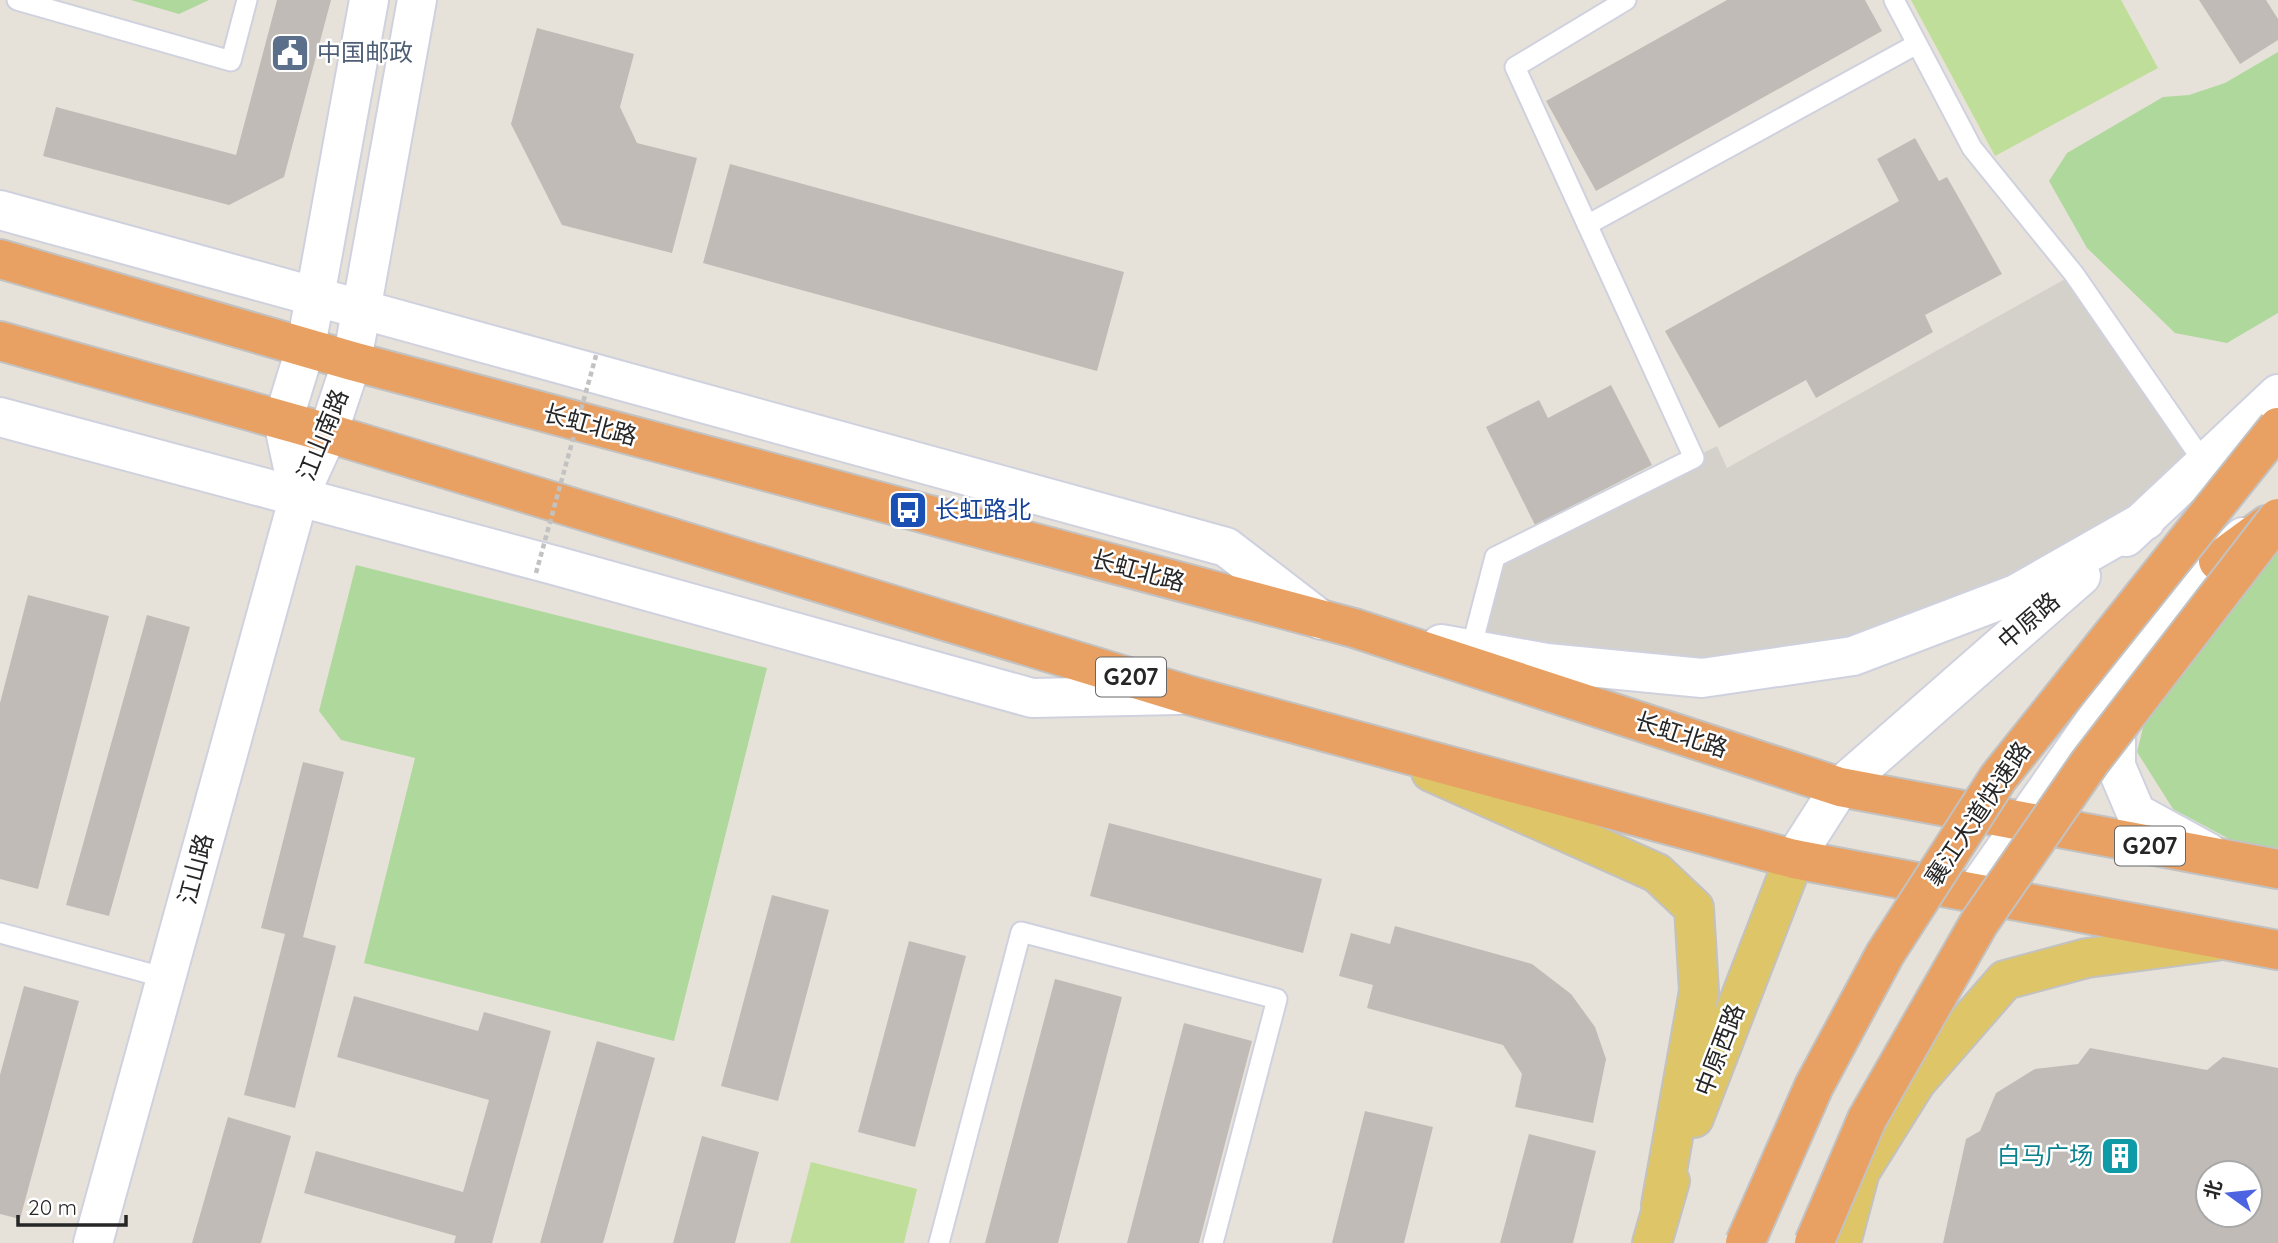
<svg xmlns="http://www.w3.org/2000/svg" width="2278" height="1243" viewBox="0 0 2278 1243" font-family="Quicksand,'Noto Sans SC',sans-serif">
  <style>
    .green { fill: #afd89c }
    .pitch { fill: #bfde99 }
    .plaza { fill: #d4d1cb }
    .building { fill: #c0bbb6; fill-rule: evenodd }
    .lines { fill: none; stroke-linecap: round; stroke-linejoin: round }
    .lane-casing { stroke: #cfd1de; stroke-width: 23 }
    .secondary-casing { stroke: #cfd1de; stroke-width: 42 }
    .primary-casing { stroke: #c2c2c2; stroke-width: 42 }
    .highway-casing { stroke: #c2c2c2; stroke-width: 42 }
    .lane { stroke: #fff; stroke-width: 19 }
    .secondary { stroke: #fff; stroke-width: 38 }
    .primary { stroke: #dec568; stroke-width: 38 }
    .highway { stroke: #e9a063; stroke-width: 38 }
    .highway-bridge-casing { stroke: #c2c2c2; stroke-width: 42; stroke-linecap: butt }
    .path-bridge { stroke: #c2c2c2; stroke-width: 4.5; stroke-dasharray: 5 3.5; stroke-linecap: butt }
    .highway-bridge { stroke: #e9a063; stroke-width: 38 }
    .labels { text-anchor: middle; stroke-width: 5; stroke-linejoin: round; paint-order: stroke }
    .shield { fill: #fff; stroke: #676767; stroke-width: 2 }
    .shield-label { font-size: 23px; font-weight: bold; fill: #262626 }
    .service-label { font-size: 24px; fill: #4e5e75; stroke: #fff; text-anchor: start }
    .street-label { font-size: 24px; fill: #262626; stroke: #fff }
    .transit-label { font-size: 24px; fill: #164399; stroke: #fff; text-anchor: start }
    .culture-label { font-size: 24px; fill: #0d838f; stroke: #fff; text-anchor: end }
  </style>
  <rect width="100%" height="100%" fill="#e7e2d9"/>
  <path class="green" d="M 131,0 L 209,0 L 179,14 Z
    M 2278,52 L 2278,313 L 2227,343 L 2175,333 L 2087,248 L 2049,181 L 2067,153 L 2163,97 L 2189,95 L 2225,83 Z
    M 2278,532 L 2278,848 L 2233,841 L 2173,809 L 2137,752 L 2151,695 Z
    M 356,565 L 767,668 L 674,1041 L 364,963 L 415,758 L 341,740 L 319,711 Z"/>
  <path class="pitch" d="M 1911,0 L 2121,0 L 2158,68 L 1995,156 Z
    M 811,1162 L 917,1189 L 904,1243 L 790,1243 Z"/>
  <path class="plaza" d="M 2074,274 L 2205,464 L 2016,594 L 1702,678 L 1471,649 L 1495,557 L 1717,446 L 1727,468 Z"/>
  <path class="building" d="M 277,0 L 331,0 L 284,177 L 229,205 L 43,156 L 56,107 L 236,155 Z
    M 1727,0 L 1865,0 L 1882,31 L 1596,191 L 1546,101 Z
    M 2199,0 L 2266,0 L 2278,19 L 2278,40 L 2240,64 Z
    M 537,28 L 634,54 L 620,107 L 637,143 L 697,158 L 672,253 L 562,225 L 511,124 Z
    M 1915,138 L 1939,181 L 1947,177 L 2002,274 L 1925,315 L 1933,332 L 1816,398 L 1806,380 L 1719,428 L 1665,331 L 1899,201 L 1877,159 Z
    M 730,164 L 1124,272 L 1097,371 L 703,263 Z
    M 1611,385 L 1652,465 L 1535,525 L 1486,427 L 1539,400 L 1548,418 Z
    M 28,595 L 109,616 L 38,889 L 0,879 L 0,703 Z
    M 147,615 L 190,627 L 109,916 L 66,905 Z
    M 303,762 L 344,772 L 303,937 L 336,946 L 295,1108 L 244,1095 L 285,934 L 261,928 Z
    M 1109,823 L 1322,879 L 1303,953 L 1090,896 Z
    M 772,895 L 829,910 L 778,1101 L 721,1086 Z
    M 1395,926 L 1532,964 L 1571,994 L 1595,1027 L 1606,1059 L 1593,1123 L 1515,1107 L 1522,1074 L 1503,1045 L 1367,1008 L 1373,985 L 1339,976 L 1351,933 L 1390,944 Z
    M 909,941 L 966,956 L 915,1147 L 858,1132 Z
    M 1055,979 L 1122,997 L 1058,1243 L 985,1243 Z
    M 24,986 L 79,1001 L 20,1219 L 0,1214 L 0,1075 Z
    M 354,996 L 478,1031 L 484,1012 L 551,1031 L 492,1243 L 454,1243 L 456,1236 L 304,1193 L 316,1151 L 463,1192 L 489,1100 L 337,1057 Z
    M 1184,1023 L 1252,1041 L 1199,1243 L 1127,1243 Z
    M 597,1041 L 655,1058 L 603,1243 L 540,1243 Z
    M 2090,1048 L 2207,1070 L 2223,1057 L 2278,1068 L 2278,1243 L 1943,1243 L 1966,1139 L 1980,1131 L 1996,1093 L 2035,1069 L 2078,1064 ZM 2208,1173 L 2250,1173 L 2250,1215 L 2208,1215 Z
    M 1365,1111 L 1433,1127 L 1404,1243 L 1332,1243 Z
    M 228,1117 L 291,1136 L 261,1243 L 192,1243 Z
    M 1529,1134 L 1596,1151 L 1573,1243 L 1500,1243 Z
    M 702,1136 L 759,1152 L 735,1243 L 673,1243 Z"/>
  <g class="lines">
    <g class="lane-casing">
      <path id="lane" d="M 17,0 L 231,61 L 247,0
        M 1894,0 L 1972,148 L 2074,274 L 2205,464
        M 1587,225 L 1917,44
        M 1471,649 L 1495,557 L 1694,458 L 1515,67 L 1626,0
        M 0,933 L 166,978
        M 939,1243 L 1021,932 L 1277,999 L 1213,1243"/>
    </g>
    <g class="secondary-casing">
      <path id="secondary" d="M 0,210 L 1226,547 L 1321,620
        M 0,417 L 557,566 L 1032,698 L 1178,695
        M 299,496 L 283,421 L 306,346 L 369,0
        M 2126,537 L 2278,394
        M 1441,644 L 1547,663 L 1702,678 L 1853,656 L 2016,594 L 2146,520
        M 2125,710 L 2116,733 L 2116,766 L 2136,813 L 2209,853
        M 1794,859 L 1840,787 L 2081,576
        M 1975,892 L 2183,595 L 2243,537
        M 93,1243 L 299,496 L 328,433 L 352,361 L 417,0"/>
    </g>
    <g class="primary-casing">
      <path id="primary" d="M 1431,772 L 1657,873 L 1694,908 L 1699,991 L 1661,1205
        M 1694,1118 L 1794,859
        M 1856,1178 L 1916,1082 L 2005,980 L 2087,958 L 2216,941
        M 1652,1243 L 1670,1181
        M 1841,1243 L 1862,1164"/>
    </g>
    <g class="highway-casing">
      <path id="highway" d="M 0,259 L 352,361 L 1354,628 L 1840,787 L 2278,869
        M 0,341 L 328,433 L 1188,695 L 1794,859 L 2278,950
        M 2218,561 L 2267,525"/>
    </g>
    <use href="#lane" class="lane"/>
    <use href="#secondary" class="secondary"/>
    <use href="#primary" class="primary"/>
    <use href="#highway" class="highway"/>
    <g class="highway-bridge-casing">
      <path id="highway-bridge" d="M 1745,1243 L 1814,1086 L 1885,954 L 1998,778 L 2278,427
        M 1814,1243 L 1867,1119 L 1979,923 L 2090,762 L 2278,518"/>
    </g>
    <path class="path-bridge" d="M 536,573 L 597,352"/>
    <use href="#highway-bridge" class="highway-bridge"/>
  </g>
  <defs>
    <g id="civic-square" transform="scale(2.0125)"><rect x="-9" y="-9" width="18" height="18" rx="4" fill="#5c6f8a" stroke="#fff"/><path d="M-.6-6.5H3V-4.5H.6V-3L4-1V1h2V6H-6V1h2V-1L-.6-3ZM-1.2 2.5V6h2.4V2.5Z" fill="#fff"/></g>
    <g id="bus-square" transform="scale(2.0125)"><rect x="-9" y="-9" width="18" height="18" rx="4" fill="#1a4fb4" stroke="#fff"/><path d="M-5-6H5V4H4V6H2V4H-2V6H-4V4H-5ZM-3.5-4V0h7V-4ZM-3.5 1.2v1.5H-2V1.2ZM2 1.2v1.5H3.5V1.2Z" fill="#fff"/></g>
    <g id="building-square" transform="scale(2.0125)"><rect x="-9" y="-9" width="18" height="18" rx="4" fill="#0f9aa8" stroke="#fff"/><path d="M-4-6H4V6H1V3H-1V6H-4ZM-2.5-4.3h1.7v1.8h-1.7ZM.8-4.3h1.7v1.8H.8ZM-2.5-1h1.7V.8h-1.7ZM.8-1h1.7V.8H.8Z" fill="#fff"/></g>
  </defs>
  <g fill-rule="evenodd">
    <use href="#civic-square" x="290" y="53"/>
    <use href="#bus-square" x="908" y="510"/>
    <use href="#building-square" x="2120" y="1156"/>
  </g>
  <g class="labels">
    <g class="shield">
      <rect x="1096" y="657.5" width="70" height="39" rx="5"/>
      <rect x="2115" y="826.5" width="70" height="39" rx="5"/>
    </g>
    <g class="shield-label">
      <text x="1131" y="685">G207</text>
      <text x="2150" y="854">G207</text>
    </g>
    <g class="service-label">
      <text x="317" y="61">中国邮政</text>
    </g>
    <g class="street-label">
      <text transform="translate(590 425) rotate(15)" y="8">长虹北路</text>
      <text transform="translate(323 435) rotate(-68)" y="8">江山南路</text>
      <text transform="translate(1138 571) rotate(15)" y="8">长虹北路</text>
      <text transform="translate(2029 621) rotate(-41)" y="8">中原路</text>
      <text transform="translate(1681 735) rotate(18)" y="8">长虹北路</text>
      <text transform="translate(1978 814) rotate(-56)" y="8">襄江大道快速路</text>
      <text transform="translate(196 869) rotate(-75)" y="8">江山路</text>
      <text transform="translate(1720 1050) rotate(-69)" y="8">中原西路</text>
    </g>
    <g class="transit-label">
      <text x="935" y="518">长虹路北</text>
    </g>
    <g class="culture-label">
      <text x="2093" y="1164">白马广场</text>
    </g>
  </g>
  <g transform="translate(2229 1194) rotate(285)"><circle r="33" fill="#ffffff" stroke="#a8a8a8" stroke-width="2"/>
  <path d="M0-5L12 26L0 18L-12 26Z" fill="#4c64e2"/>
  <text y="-10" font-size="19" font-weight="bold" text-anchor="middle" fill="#262626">北</text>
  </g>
  <path d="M18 1215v10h108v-10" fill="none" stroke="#262626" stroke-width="3.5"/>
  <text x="28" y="1215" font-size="21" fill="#262626" stroke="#ffffff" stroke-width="5" paint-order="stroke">20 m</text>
</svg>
